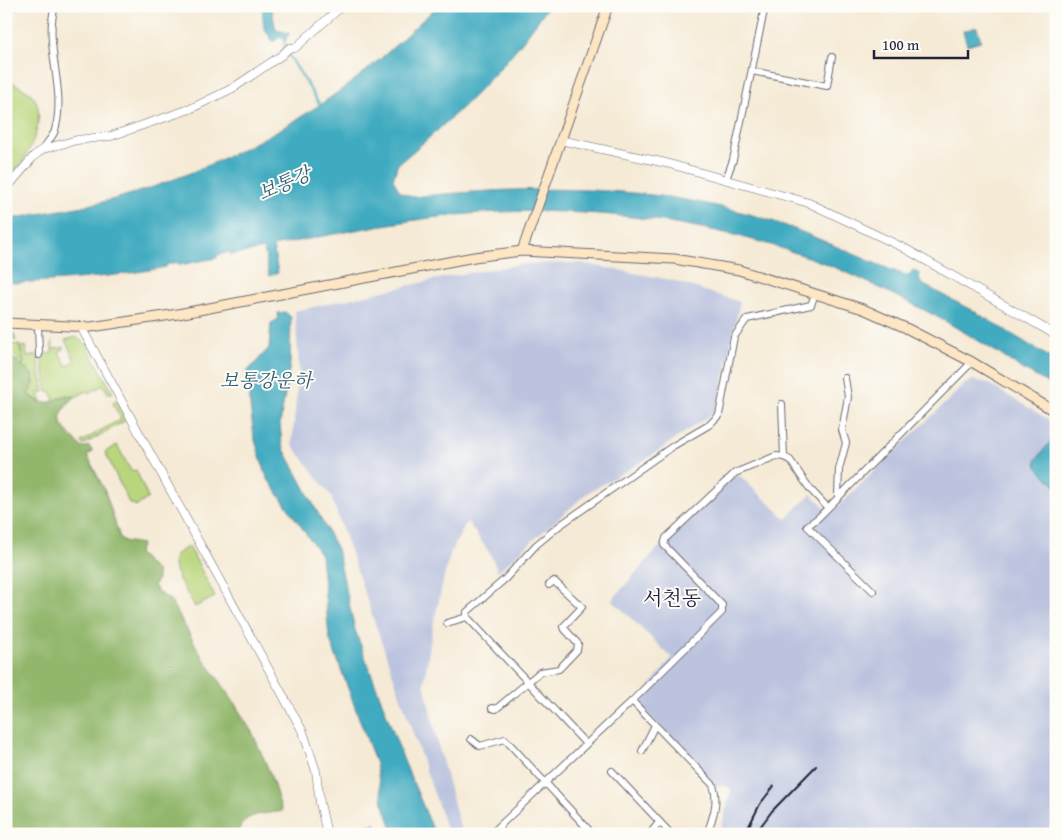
<svg xmlns="http://www.w3.org/2000/svg" width="1062" height="840" viewBox="0 0 1062 840" font-family="'Gentium Book Plus','Noto Serif KR',serif">
  <style>
    .industrial { fill: #bbc3de }
    .green { fill: #b9d67c; stroke: #6e7c5c }
    .forest { fill: #92b76c; stroke: #5a6c54 }
    .water { fill: #41aac0; stroke: #32667e }
    .lines { fill: none; stroke-linecap: round; stroke-linejoin: round }
    .stream { stroke: #41aac0; stroke-width: 2 }
    .minor-casing { stroke: #6c6871; stroke-width: 8 }
    .tertiary-casing { stroke: #6c6871; stroke-width: 9 }
    .secondary-casing { stroke: #6c6871; stroke-width: 11 }
    .minor { stroke: #fff; stroke-width: 6 }
    .tertiary { stroke: #fff; stroke-width: 8 }
    .secondary { stroke: #fce6c4; stroke-width: 9 }
    .rail { stroke: #22223b; stroke-width: 2 }
    .labels { text-anchor: middle; stroke-width: 4; stroke-linejoin: round; paint-order: stroke }
    .water-label { font-size: 19px; font-style: italic; fill: #305f77; stroke: #fdfcf7 }
    .quarter-label { font-size: 20px; fill: #22223b; stroke: #fdfcf7 }
  </style>
  <rect width="100%" height="100%" fill="#fdfcf7"/>
  <filter id="ink" filterUnits="userSpaceOnUse"><feTurbulence type="fractalNoise" baseFrequency=".02" numOctaves="2"/><feDisplacementMap in="SourceGraphic" scale="10" xChannelSelector="R" yChannelSelector="G"/><feConvolveMatrix kernelMatrix="1 2 1 2 8 2 1 2 1" color-interpolation-filters="sRGB"/></filter>
  <filter id="wash" filterUnits="userSpaceOnUse"><feTurbulence type="fractalNoise" baseFrequency=".0096" numOctaves="4" result="noise"/><feDisplacementMap in="SourceGraphic" scale="20" xChannelSelector="R" yChannelSelector="G"/><feGaussianBlur stdDeviation="1.12" result="paint"/><feColorMatrix in="noise" values="0 0 0 0 0 0 0 0 0 0 0 0 0 0 0 0 0 1.4 0 .05"/><feComposite in="paint" operator="in"/></filter>
  <g filter="url(#wash)">
    <rect width="100%" height="100%" fill="#f5ead5"/>
    <path class="industrial" d="M 581,263 L 671,280 L 740,302 L 717,410 L 648,458 L 586,494 L 498,571 L 489,552 L 467,521 L 451,552 L 446,569 L 433,626 L 424,683 L 438,745 L 462,834 L 448,834 L 331,496 L 292,444 L 299,368 L 295,311 L 451,276 L 522,264 Z
      M 973,380 L 987,383 L 1056,424 L 1056,834 L 720,834 L 731,788 L 720,785 L 718,788 L 637,702 L 672,658 L 612,600 L 657,549 L 733,477 L 740,476 L 786,519 L 811,494 L 831,513 L 965,384 Z"/>
    <path class="green" d="M 6,79 C 14,84 26,89 32,95 C 51,116 25,166 6,180 Z
      M 6,330 L 14,334 L 16,340 L 6,342 Z
      M 76,337 L 86,344 L 113,393 L 108,393 L 103,385 L 89,393 L 87,391 L 75,397 L 67,395 L 54,401 L 51,391 L 47,392 L 41,355 L 52,353 L 52,341 L 53,349 L 64,347 L 64,349 L 59,352 L 67,366 L 75,361 L 65,340 Z
      M 19,344 L 23,362 L 21,367 L 16,362 L 18,359 L 9,351 L 7,353 L 6,346 Z
      M 26,346 L 27,357 L 37,355 L 44,392 L 39,393 L 42,403 L 28,394 L 34,384 L 28,370 L 22,368 L 24,362 L 20,347 Z
      M 116,399 L 128,419 L 83,445 L 81,442 L 121,419 L 113,404 Z
      M 117,445 L 131,471 L 136,470 L 148,498 L 137,506 L 129,503 L 105,452 Z
      M 189,546 L 215,597 L 195,607 C 188,593 169,570 175,555 Z"/>
    <path class="forest" d="M 6,349 L 7,353 L 33,375 L 34,384 L 28,394 C 47,409 47,402 67,395 L 75,397 C 48,422 64,426 82,448 L 89,446 L 93,452 L 87,455 L 105,491 L 120,538 L 124,541 L 142,544 L 138,553 L 157,572 L 157,580 L 154,585 L 158,592 L 170,600 L 203,658 L 227,691 L 253,734 L 270,773 L 282,811 C 265,815 242,811 238,834 L 6,834 Z"/>
    <path class="water" d="M 262,6 L 271,6 L 276,30 L 289,33 L 285,41 L 281,36 L 273,42 L 264,28 Z
      M 438,6 L 548,6 C 507,68 454,118 398,164 L 393,179 L 400,192 L 412,197 C 533,185 655,183 772,221 C 817,236 859,258 902,274 L 908,275 L 913,270 L 920,274 L 919,278 L 922,284 L 977,313 L 1056,361 L 1056,389 C 1043,379 1027,373 1013,363 C 977,339 942,318 902,299 C 868,282 833,265 796,253 C 695,218 564,204 457,215 C 395,221 334,234 273,246 L 278,273 L 269,276 L 264,249 L 231,255 L 230,252 L 217,255 L 217,258 L 179,265 L 178,262 L 166,265 L 166,267 C 116,277 67,280 17,283 L 6,282 L 6,220 C 43,212 82,208 118,198 C 203,174 299,126 367,70 C 392,50 414,27 438,6 Z
      M 977,27 L 981,41 L 967,45 L 963,31 Z
      M 285,312 L 291,317 L 290,364 L 280,424 L 282,445 L 337,549 L 355,630 L 404,761 L 435,834 L 394,834 L 383,803 L 376,764 L 329,637 L 321,555 L 267,478 L 254,437 L 246,373 L 269,348 L 271,323 L 277,320 L 278,313 Z
      M 1053,438 L 1056,438 L 1056,487 L 1037,467 L 1036,460 Z
      M 375,823 L 379,834 L 356,834 L 355,830 Z"/>
    <g class="lines">
      <path class="stream" d="M 284,38 L 285,48
        M 287,52 L 320,105"/>
    </g>
  </g>
  <g filter="url(#ink)">
    <g class="lines">
      <g class="minor-casing">
        <path id="minor" d="M 752,71 L 827,86 L 832,57
          M 43,149 C 46,143 54,136 55,130 C 67,89 43,45 55,6
          M 726,179 L 733,160 L 765,6
          M 38,325 L 39,355
          M 782,404 L 784,457
          M 838,495 L 839,469 L 846,443 L 842,430 L 848,397 L 845,378
          M 873,591 L 807,526 L 818,518 L 972,362
          M 447,623 L 467,617
          M 632,701 L 713,785 C 719,802 713,817 707,834
          M 492,708 L 496,709 L 540,672 L 559,669 L 577,650 L 578,644 L 563,627 L 582,607 L 554,581 L 549,585
          M 471,739 L 480,746 L 505,739 L 588,829 L 584,834
          M 586,744 L 467,617 L 467,612 L 505,579 L 536,545 L 559,526 L 673,446 L 709,425 L 719,415 L 734,337 L 747,319 L 811,305 L 815,294
          M 642,751 L 655,725
          M 612,771 L 671,834
          M 491,834 L 632,701 L 722,612 L 722,605 L 664,545 L 666,538 L 735,473 L 776,456 L 784,457 L 790,460 L 810,489 L 828,508
          M 650,834 L 659,822"/>
      </g>
      <g class="tertiary-casing">
        <path id="tertiary" d="M 560,140 L 666,163 L 809,203 L 904,248 L 1056,335
          M 6,189 L 34,156 L 43,149 L 77,140 L 111,136 L 190,109 L 233,88 L 282,55 L 289,48 L 295,48 L 342,6
          M 81,327 L 303,732 L 316,771 L 320,803 L 327,834"/>
      </g>
      <g class="secondary-casing">
        <path id="secondary" d="M 522,251 L 608,6
          M 6,323 L 91,327 L 178,314 L 474,257 L 522,251 L 674,259 L 739,270 L 863,309 L 906,328 L 972,362 L 1056,412"/>
      </g>
      <use href="#minor" class="minor"/>
      <use href="#tertiary" class="tertiary"/>
      <use href="#secondary" class="secondary"/>
      <path class="rail" d="M 745,834 L 760,804 L 774,786
        M 755,834 L 772,811 L 816,766"/>
    </g>
  </g>
  <g class="labels">
    <g class="water-label">
      <text transform="translate(284 183) rotate(-23)" y="7">보통강</text>
      <text x="266" y="387">보통강운하</text>
    </g>
    <g class="quarter-label">
      <text x="672" y="605">서천동</text>
    </g>
  </g>
  <rect width="1062" height="840" fill="none" stroke="#fdfcf7" stroke-width="25"/>
  <path d="M874 50v8h94v-8" fill="none" stroke="#22223b" stroke-width="2.5"/>
  <text x="882" y="50" font-size="15" fill="#22223b" stroke="#fdfcf7" stroke-width="4" paint-order="stroke">100 m</text>
</svg>
